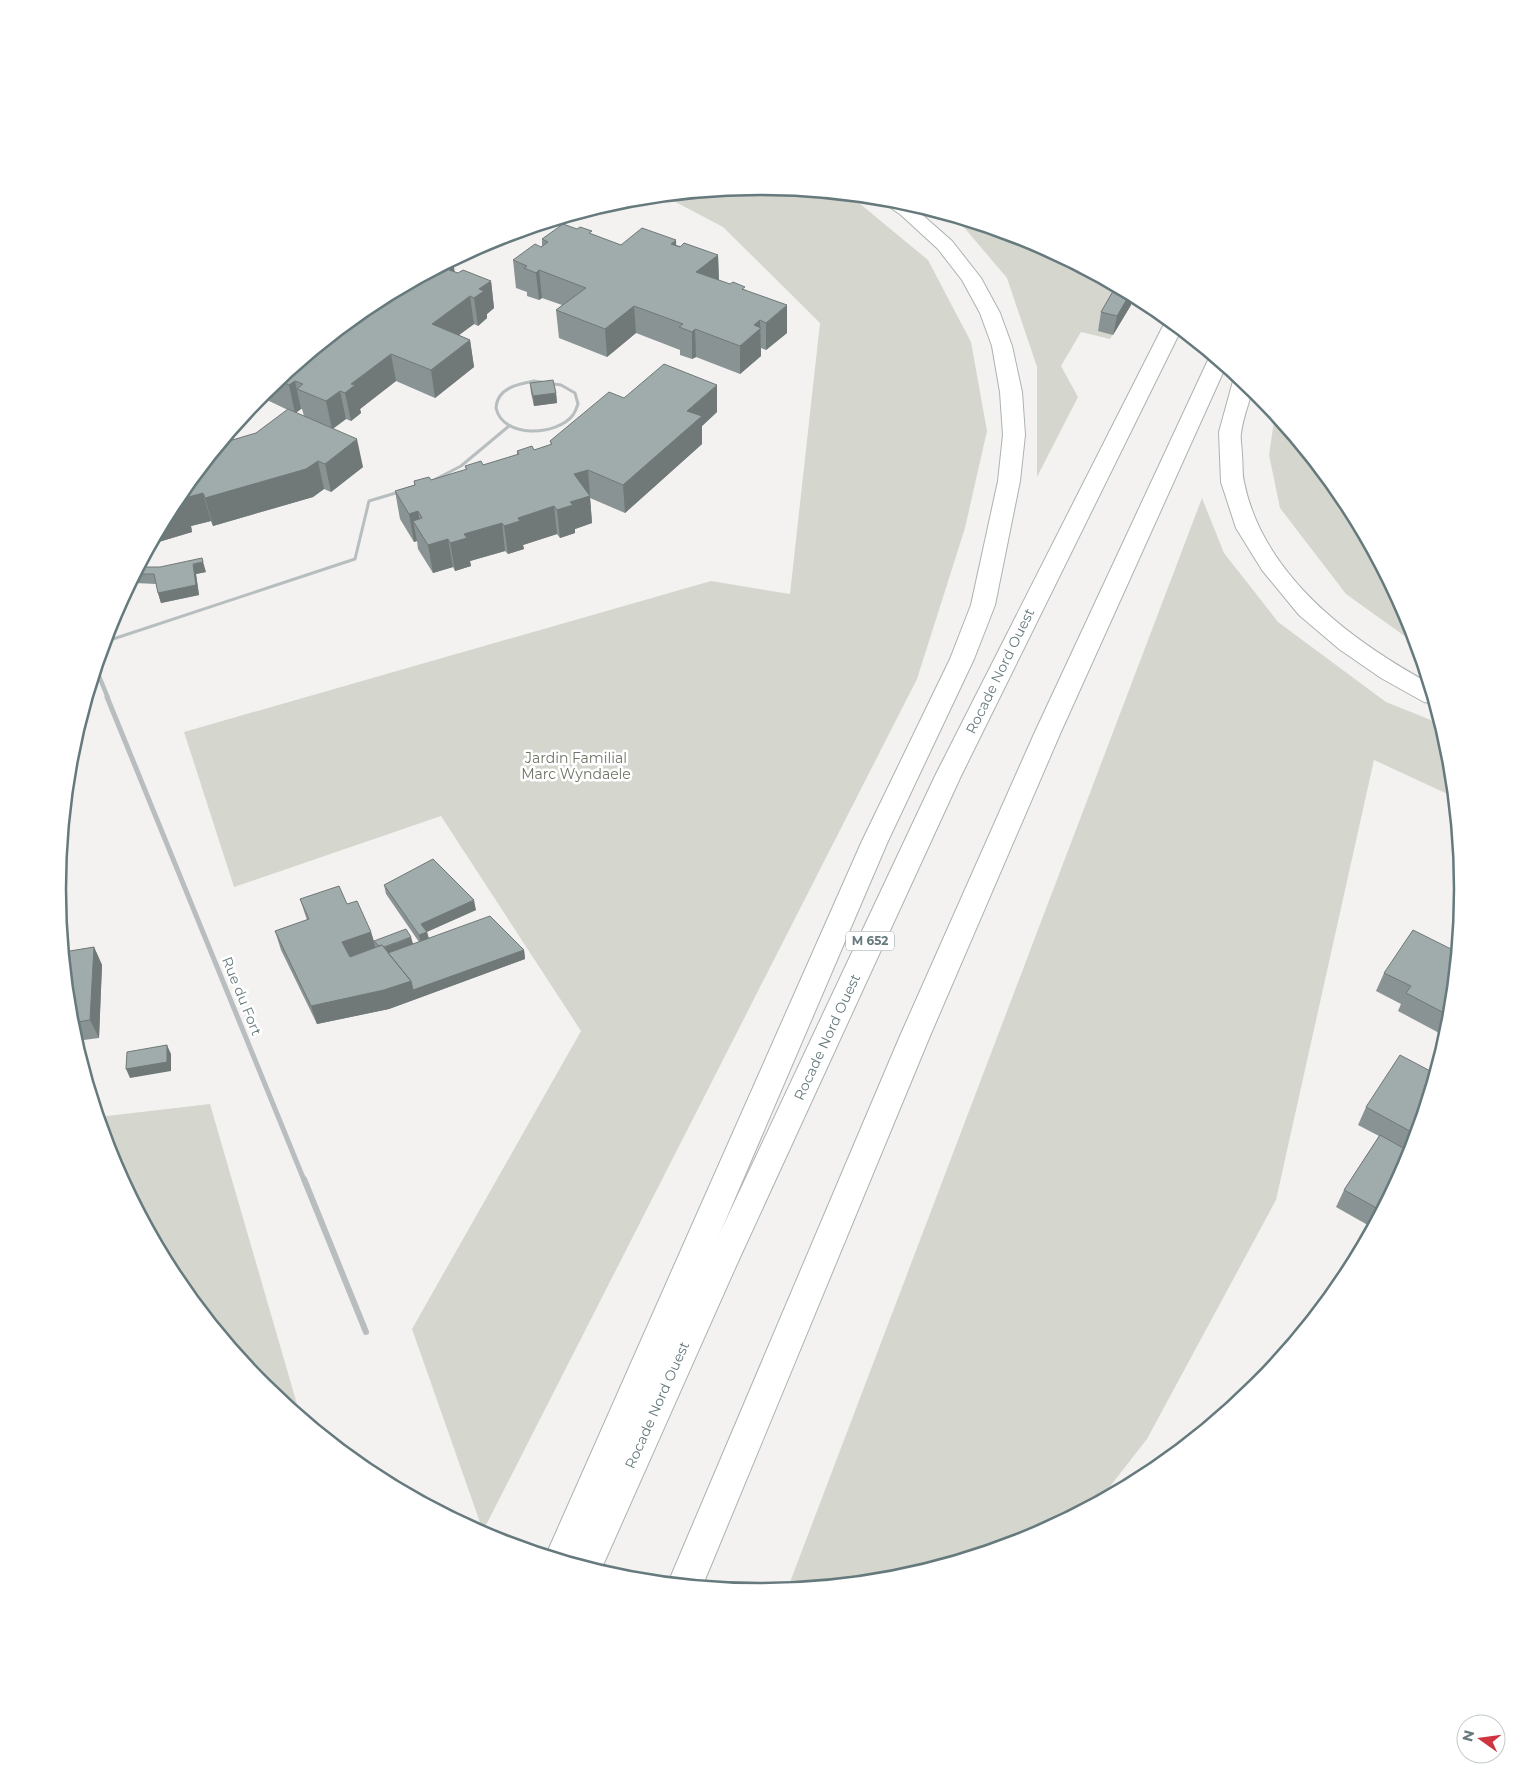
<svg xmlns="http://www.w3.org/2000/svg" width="1521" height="1779" viewBox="0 0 1521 1779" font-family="Montserrat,sans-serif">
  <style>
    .green { fill: #d5d7cf }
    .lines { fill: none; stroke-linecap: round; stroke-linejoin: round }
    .trunk-casing { stroke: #acb1b2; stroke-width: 2 }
    .motorway-casing { stroke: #acb1b2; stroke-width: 2 }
    .service { stroke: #b8bebf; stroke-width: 3 }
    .minor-far2 { stroke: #b8bebf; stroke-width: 4.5 }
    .minor-far1 { stroke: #b8bebf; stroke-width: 5 }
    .minor { stroke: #b8bebf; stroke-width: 6 }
    .trunk { fill: #fff; fill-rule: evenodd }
    .motorway { fill: #fff; fill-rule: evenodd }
    .wall { fill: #8a9394; fill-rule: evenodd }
    .shaded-wall { fill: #707878 }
    .building { fill: #a0abac; stroke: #707878 }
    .labels { text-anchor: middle; stroke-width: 5; stroke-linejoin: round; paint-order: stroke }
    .shield { fill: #fff; stroke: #94a2a4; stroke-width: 1 }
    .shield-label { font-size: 12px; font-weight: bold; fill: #667a7d }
    .street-label { font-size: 14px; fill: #667a7d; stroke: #fff }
    .park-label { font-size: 14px; fill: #6d7564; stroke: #fff }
    .rim { fill: none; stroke: #667a7d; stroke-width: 2.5 }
  </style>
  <rect width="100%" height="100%" fill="#f3f2f0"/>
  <path class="green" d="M 761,187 L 847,195 L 853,198 L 928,260 L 971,342 L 987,431 L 965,528 L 917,679 L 483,1531 L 412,1329 L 581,1031 L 441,816 L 234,887 L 184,732 L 711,581 L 790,594 L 820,323 L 723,227 L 664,196 Z
    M 956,218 L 1030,240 L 1136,297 L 1110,339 L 1081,332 L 1061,366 L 1078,397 L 1037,477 L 1037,367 L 1007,278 Z
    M 1275,414 L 1345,499 L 1410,621 L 1417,645 L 1346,594 L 1280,508 L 1269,455 Z
    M 1202,498 L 1224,553 L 1278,622 L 1386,702 L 1441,724 L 1450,753 L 1454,797 L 1374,760 L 1276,1200 L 1147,1439 L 1097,1503 L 1029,1539 L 897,1579 L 787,1590 Z
    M 210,1104 L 301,1418 L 263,1386 L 176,1280 L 111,1158 L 98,1117 Z"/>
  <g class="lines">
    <g class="trunk-casing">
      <path id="trunk" d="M 1169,319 L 1181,330 L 961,776 L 737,1264 L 600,1572 L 568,1562 L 710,1254 L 935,776 L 1164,324 Z
        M 1212,355 L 1226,366 L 1060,734 L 930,1036 L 702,1587 L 668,1583 L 900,1036 L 1034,734 L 1208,360 Z"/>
    </g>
    <g class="motorway-casing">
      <path id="motorway" d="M 882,198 L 910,204 L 952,241 L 981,278 L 1000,313 L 1012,346 L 1022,392 L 1025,435 L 1020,481 L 995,605 L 974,659 L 888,841 L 578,1565 L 546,1555 L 862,841 L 950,659 L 971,605 L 998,481 L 1003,435 L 1000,392 L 992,346 L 980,313 L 962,280 L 938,249 L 901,215 L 884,203 Z
        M 1238,376 L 1253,388 C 1249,403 1243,418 1241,433 C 1240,440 1242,448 1242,455 C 1243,464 1242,474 1244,482 C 1263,575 1350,640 1429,683 L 1435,704 L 1424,702 L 1381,678 L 1339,649 L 1299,615 L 1262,570 L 1236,528 L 1221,482 L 1219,432 L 1233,381 Z"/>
    </g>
    <path class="service" d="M 534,381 L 561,385 L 575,393 L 578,404 C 577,407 575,412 573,415 C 557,436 503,439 496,408 C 497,388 518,384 534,381 Z
      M 434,480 L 461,466 L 509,426
      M 104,642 L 355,559 L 369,501 L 399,492"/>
    <path class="minor-far2" d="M 96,669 L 108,698"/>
    <path class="minor-far1" d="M 107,697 L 304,1180"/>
    <path class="minor" d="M 304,1179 L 366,1332"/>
    <use href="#trunk" class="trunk"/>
    <use href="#motorway" class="motorway"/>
  </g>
  <path class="wall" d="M 592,235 L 621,245 L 676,245 L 718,255 L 719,281 L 746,290 L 787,333 L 766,350 L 761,348 L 761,356 L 740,374 L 696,357 L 692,359 L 680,355 L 680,350 L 636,333 L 607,357 L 559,338 L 556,310 L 562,305 L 542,298 L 539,300 L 527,296 L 527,292 L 516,288 L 513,260 L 542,246 L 542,239 Z
    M 455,273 L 491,281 L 494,308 L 487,314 L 487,318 L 478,326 L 474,324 L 459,335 L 470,340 L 474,367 L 435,398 L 396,381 L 360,409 L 361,413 L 351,421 L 346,419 L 333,429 L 363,467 L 331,492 L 324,489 L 313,497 L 213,526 L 211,521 L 191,526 L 192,532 L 152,544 L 176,499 L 256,433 L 288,410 L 267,400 L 265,391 L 370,305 ZM 301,409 L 302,409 L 304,416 L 296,413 Z
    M 1116,286 L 1132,295 L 1131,305 L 1113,335 L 1098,331 L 1101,312 Z
    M 530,383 L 556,393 L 557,403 L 534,406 L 531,393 Z
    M 624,398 L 717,412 L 702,426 L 702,444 L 625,513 L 590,498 L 592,523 L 575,529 L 575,533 L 560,538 L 557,534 L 523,545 L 524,549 L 508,554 L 505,551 L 470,561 L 471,566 L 455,571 L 453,567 L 433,573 L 418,549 L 417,541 L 414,542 L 400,519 L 395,491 L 414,485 L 414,481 L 431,480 L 466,470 L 465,466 L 483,465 L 517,455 L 517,451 L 534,450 L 551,445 L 550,441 Z
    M 139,567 L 206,572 L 196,574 L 199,595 L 161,603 L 158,593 L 156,584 L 135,583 L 134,578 Z
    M 384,885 L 476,910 L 427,932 L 429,938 L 524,950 L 525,959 L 389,1009 L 317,1024 L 281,950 L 275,931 L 307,920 L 300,899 L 347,904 L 371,932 L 374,941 L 413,944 L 419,942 L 386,894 Z
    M 94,947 L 102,965 L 99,1038 L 76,1041 L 71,1026 L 64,952 Z
    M 1457,952 L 1451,1019 L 1441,1034 L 1398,1011 L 1401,1004 L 1376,991 L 1384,973 Z
    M 1436,1074 L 1410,1159 L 1373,1228 L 1336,1207 L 1344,1190 L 1379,1136 L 1358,1125 L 1366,1107 Z"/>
  <path class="shaded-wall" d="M 676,240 L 677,267 L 671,244 Z
    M 718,255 L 719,283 L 696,272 Z
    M 454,267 L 458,294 L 449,270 Z
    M 539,270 L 542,298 L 539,300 L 536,273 Z
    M 491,281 L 494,308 L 487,314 L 487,318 L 478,326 L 474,298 L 479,289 Z
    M 1130,294 L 1132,295 L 1131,305 L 1113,335 L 1117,316 Z
    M 470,296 L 474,324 L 436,352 L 432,324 Z
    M 787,305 L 787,333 L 766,350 L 766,323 Z
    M 634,306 L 636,333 L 607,357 L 605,329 Z
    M 760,320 L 761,356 L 740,374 L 740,346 L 754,325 Z
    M 695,329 L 696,357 L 692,359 L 692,332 Z
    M 470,340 L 474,367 L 435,398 L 431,370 Z
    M 391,354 L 396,381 L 360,409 L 361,413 L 351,421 L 345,393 L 351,384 Z
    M 295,381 L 301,409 L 295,413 L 289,385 Z
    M 717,385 L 717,412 L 702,426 L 702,444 L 625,513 L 623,485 L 687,411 Z
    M 340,391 L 346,419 L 332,429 L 326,401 Z
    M 556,393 L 557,403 L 534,406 L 533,396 Z
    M 357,439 L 363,467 L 331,492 L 325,464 Z
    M 318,461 L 324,489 L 313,497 L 213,526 L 205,498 Z
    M 588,470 L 592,523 L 575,529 L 575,533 L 560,538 L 557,510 L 570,502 L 574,474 Z
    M 203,493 L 211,521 L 191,526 L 192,532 L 152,544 L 171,508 L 181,499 Z
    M 554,506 L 557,534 L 523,545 L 524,549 L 508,554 L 504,526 L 518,518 Z
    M 418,511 L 422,536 L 413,521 L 417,541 L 414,542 L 409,514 Z
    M 502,523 L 505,551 L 470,561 L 471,566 L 455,571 L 450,543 L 464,534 Z
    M 448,539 L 453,567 L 433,573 L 428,545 Z
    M 202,558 L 206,572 L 196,574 L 199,595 L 161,603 L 158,593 Z
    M 474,900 L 476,910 L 424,933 L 421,924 Z
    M 371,932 L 376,950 L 347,960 L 342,942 Z
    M 427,932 L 429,942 L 421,944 L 419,935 Z
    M 411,937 L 414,947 L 387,957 L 381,949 Z
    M 94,947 L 102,965 L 99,1038 L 90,1020 Z
    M 524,950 L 525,959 L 389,1009 L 317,1024 L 311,1006 L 411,981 Z
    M 1451,1014 L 1451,1019 L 1441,1034 Z
    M 167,1045 L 171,1054 L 171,1071 L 130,1078 L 126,1069 Z"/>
  <path class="building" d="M 563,224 L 577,229 L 580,227 L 592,231 L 589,233 L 621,245 L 642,228 L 676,240 L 671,244 L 680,247 L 684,243 L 718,255 L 696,272 L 730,284 L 733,282 L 745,287 L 742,289 L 787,305 L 766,323 L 760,320 L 754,325 L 761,328 L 740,346 L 695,329 L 692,332 L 679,327 L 683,324 L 634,306 L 605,329 L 556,310 L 586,288 L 539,270 L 536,273 L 524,268 L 527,266 L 513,260 L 535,244 L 541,247 L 548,242 L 542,239 Z
    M 447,264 L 454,267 L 449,270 L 458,273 L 463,270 L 491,281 L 479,289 L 484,291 L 474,298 L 470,296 L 432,324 L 470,340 L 431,370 L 391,354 L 351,384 L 355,385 L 345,393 L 340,391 L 326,401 L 297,389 L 303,384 L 295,381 L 289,385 L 278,380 L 370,305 Z
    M 1116,286 L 1130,294 L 1117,316 L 1101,312 Z
    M 664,364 L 717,385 L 687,411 L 702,416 L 623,485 L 588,470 L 574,474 L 590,496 L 570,502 L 573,505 L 557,510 L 554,506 L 518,518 L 520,521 L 504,526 L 502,523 L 464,534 L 467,538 L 450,543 L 448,539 L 428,545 L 413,521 L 422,518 L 418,511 L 409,514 L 395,491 L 415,485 L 414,481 L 429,477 L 431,480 L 467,469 L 465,466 L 481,461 L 483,465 L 519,454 L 517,451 L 532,446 L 534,450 L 552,444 L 550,441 L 609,392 L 624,398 Z
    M 553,380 L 556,393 L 533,396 L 530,383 Z
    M 288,409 L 357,439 L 325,464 L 318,461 L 306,469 L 205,498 L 203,493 L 181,499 L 184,504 L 171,508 L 176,499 L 222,443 L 256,433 Z
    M 202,558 L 203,562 L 193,564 L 196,585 L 158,593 L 154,574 L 136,574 L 139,567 L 160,567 Z
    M 433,859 L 474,900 L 421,924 L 427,932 L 419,935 L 384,885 Z
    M 339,886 L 347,904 L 357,901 L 371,932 L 342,942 L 350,957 L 382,945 L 411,981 L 384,990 L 311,1006 L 275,931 L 309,919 L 300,899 Z
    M 490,916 L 524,950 L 413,990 L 411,981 L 388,953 Z
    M 406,929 L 411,937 L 384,947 L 382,945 L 379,946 L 374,941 Z
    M 1413,930 L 1457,952 L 1451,1014 L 1450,1016 L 1406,993 L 1411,986 L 1384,973 Z
    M 94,947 L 90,1020 L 71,1023 L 64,952 Z
    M 167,1045 L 167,1062 L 126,1069 L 127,1052 Z
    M 1400,1055 L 1436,1074 L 1417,1135 L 1366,1107 Z
    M 1380,1135 L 1412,1153 L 1410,1159 L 1382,1211 L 1344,1190 Z"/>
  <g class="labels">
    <rect class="shield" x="846" y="931.5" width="48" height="19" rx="4"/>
    <g class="shield-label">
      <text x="870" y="945">M 652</text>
    </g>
    <g class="street-label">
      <text transform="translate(1000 671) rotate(-64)" y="5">Rocade Nord Ouest</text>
      <text transform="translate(242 996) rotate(68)" y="5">Rue du Fort</text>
      <text transform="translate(827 1037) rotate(-65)" y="5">Rocade Nord Ouest</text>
      <text transform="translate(657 1405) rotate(-66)" y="5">Rocade Nord Ouest</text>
    </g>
    <g class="park-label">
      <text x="576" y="763">Jardin Familial<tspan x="576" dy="16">Marc Wyndaele</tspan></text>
    </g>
  </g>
  <path d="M0 0H1521V1779H0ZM66 889a694 694 0 1 1 1388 0a694 694 0 1 1-1388 0Z" fill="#fff" fill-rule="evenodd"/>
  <path class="rim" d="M66 889a694 694 0 1 1 1388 0a694 694 0 1 1-1388 0Z"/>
  <g transform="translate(1481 1739) rotate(284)"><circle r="24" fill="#ffffff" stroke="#c2cacb"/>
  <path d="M0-4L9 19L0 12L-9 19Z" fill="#ce3540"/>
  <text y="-8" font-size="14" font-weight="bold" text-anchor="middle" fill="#667a7d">N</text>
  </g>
</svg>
